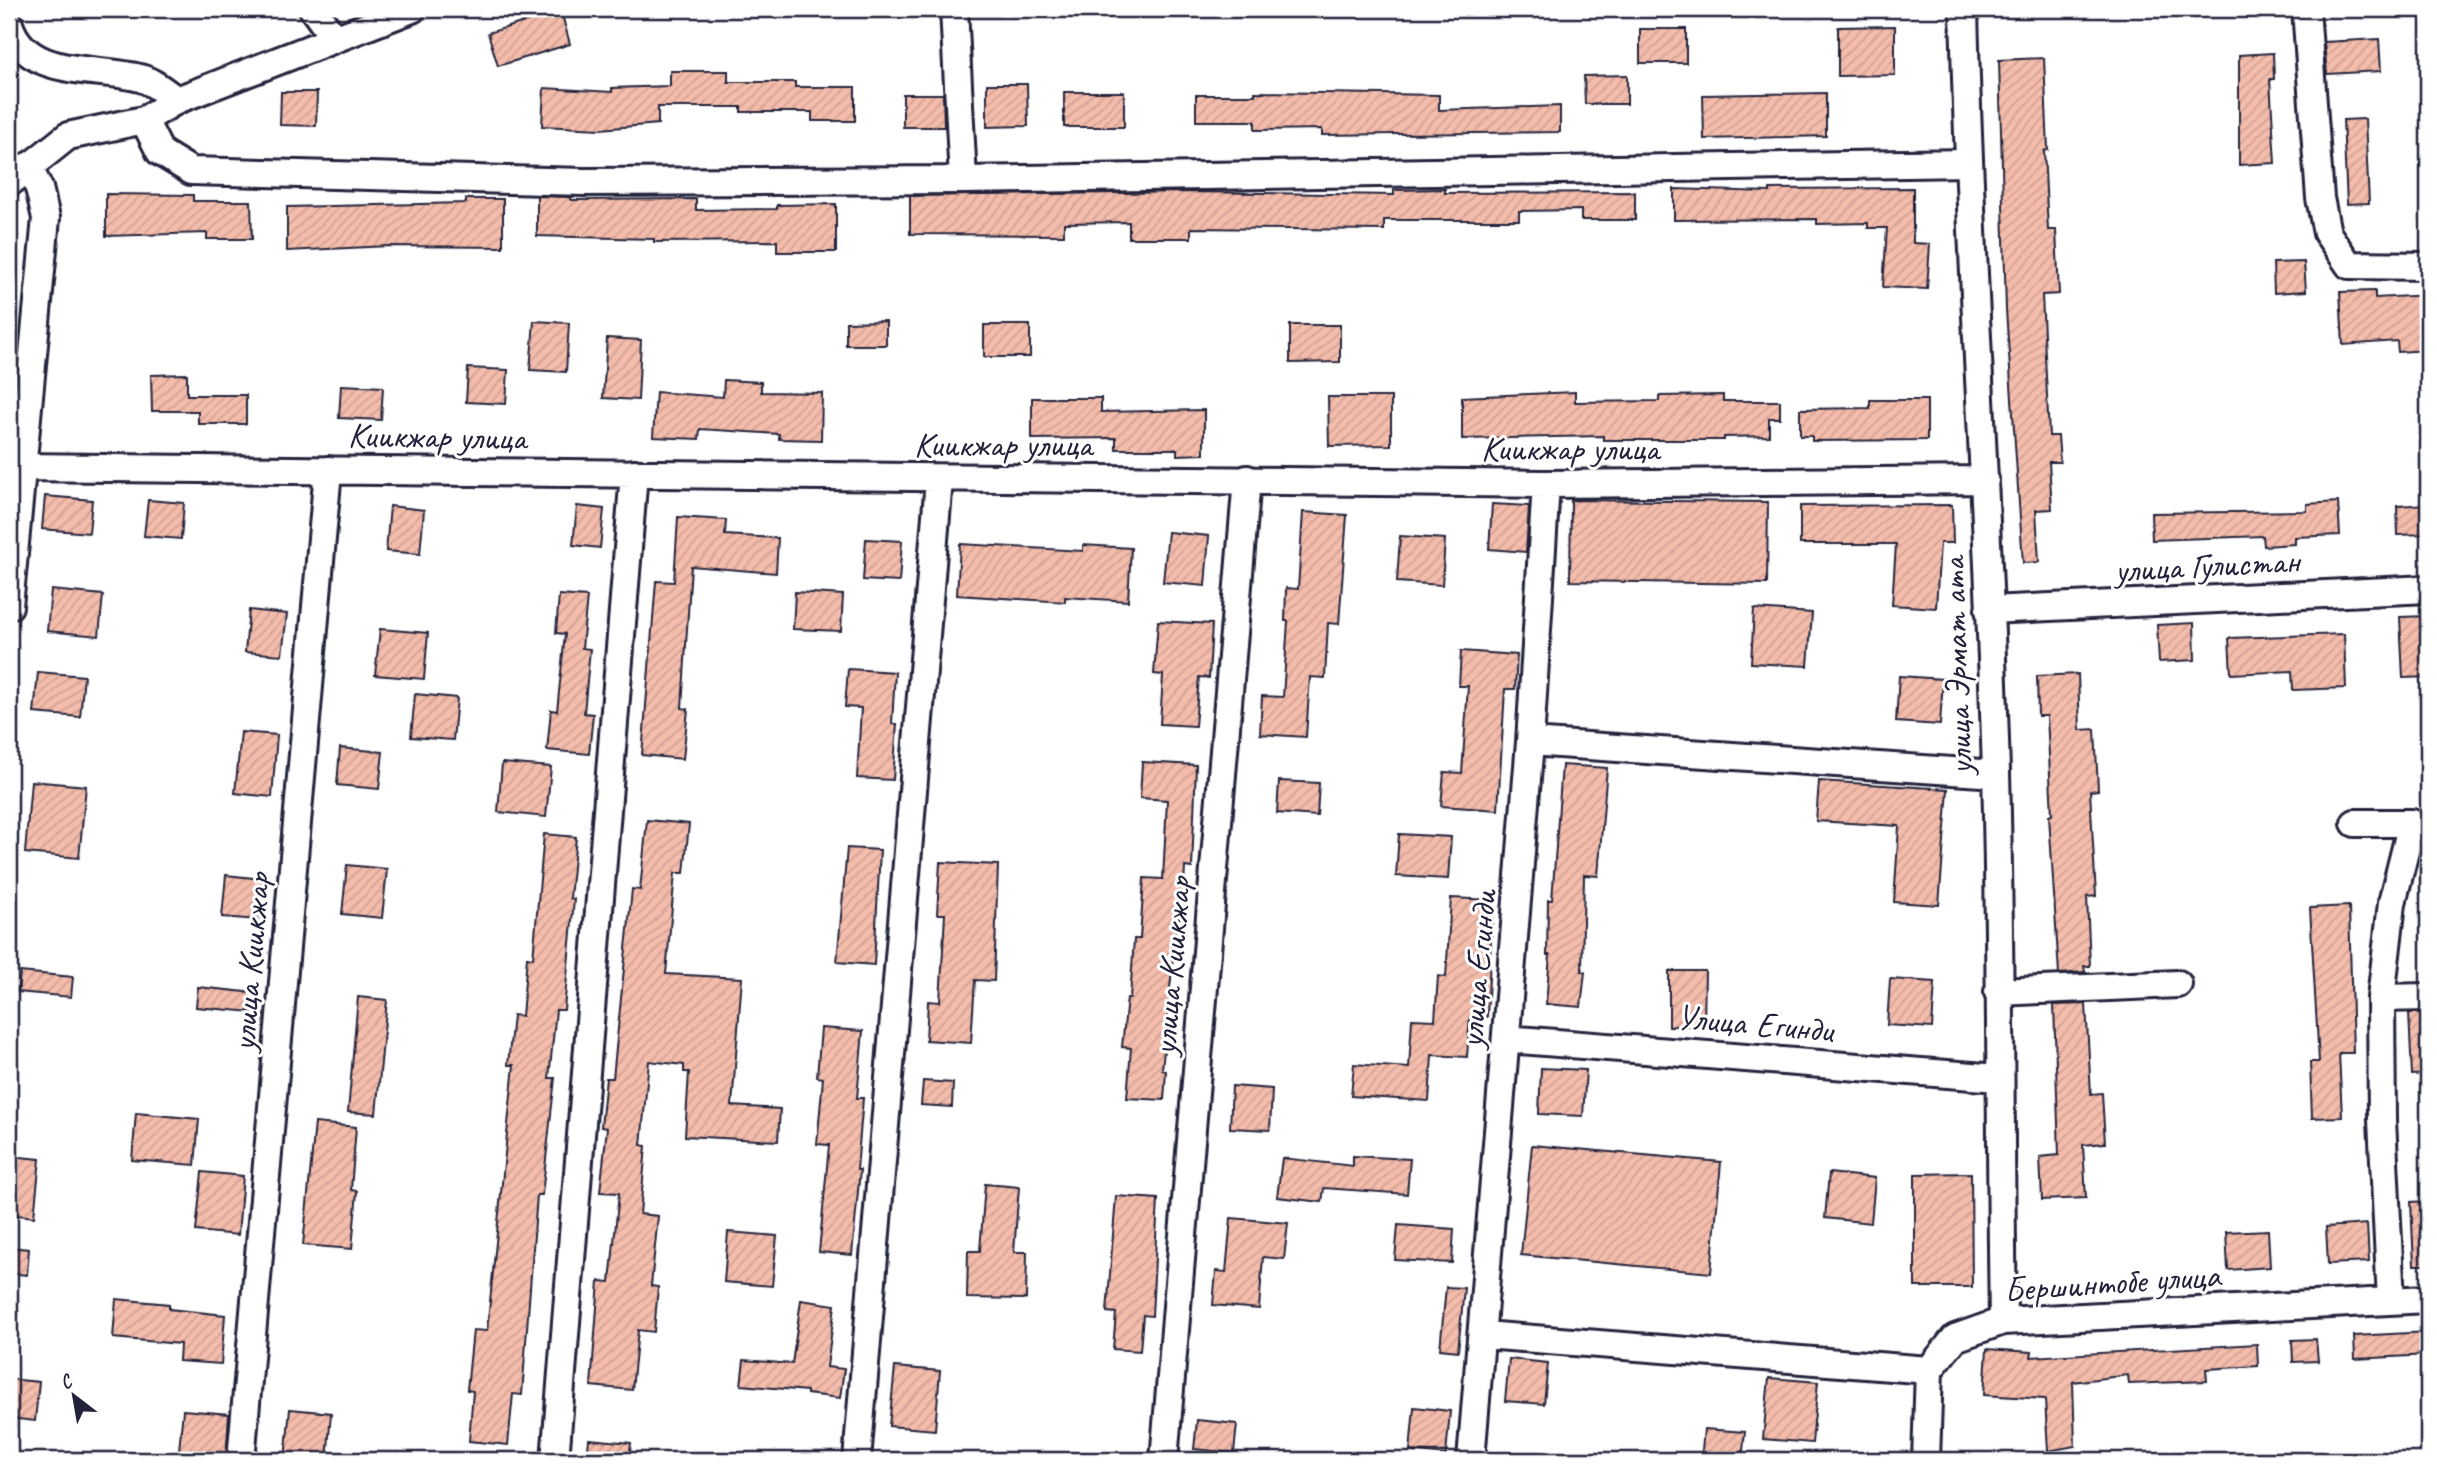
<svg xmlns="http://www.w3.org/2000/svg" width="2437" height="1469" viewBox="0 0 2437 1469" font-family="Caveat,sans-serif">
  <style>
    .building { fill: url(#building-hatch); stroke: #22223b; stroke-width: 2 }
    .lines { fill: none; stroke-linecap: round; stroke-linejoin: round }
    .minor-casing { stroke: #22223b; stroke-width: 32 }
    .minor { stroke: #fff; stroke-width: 26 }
    .labels { text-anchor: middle; stroke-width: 6; stroke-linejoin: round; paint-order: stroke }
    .street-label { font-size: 35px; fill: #22223b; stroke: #fff }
  </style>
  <defs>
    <pattern id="building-hatch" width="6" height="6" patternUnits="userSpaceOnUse" patternTransform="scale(1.75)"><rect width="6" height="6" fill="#f4bcab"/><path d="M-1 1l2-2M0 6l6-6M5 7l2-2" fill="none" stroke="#d1a194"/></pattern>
  </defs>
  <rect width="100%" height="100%" fill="#fff"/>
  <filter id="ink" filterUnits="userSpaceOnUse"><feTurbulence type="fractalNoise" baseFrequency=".0143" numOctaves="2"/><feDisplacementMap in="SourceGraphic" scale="14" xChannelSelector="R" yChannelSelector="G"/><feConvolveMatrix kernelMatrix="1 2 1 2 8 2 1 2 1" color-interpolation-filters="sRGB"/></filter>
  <g filter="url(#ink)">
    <path class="building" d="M 561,11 L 570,44 L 498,66 L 488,33 Z
      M 1895,26 L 1895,75 L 1838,76 L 1838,27 Z
      M 1640,29 L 1686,29 L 1686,63 L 1640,63 Z
      M 2379,39 L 2381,71 L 2327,74 L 2324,42 Z
      M 2273,53 L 2274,79 L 2270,79 L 2275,163 L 2239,165 L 2239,55 Z
      M 2044,58 L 2048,150 L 2044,151 L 2048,230 L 2056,230 L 2059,294 L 2042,295 L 2049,436 L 2058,436 L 2060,462 L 2049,462 L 2052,509 L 2036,510 L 2039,562 L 2023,563 L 2006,310 L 1999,60 Z
      M 670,71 L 728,71 L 728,82 L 795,82 L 795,87 L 855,87 L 855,121 L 812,121 L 812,112 L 741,112 L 741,107 L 658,107 L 658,124 L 600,129 L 542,126 L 544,88 L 612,92 L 612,88 L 670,86 Z
      M 1627,75 L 1627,104 L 1585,104 L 1584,76 Z
      M 987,84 L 1027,84 L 1028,126 L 987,127 Z
      M 281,92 L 317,92 L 316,126 L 280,125 Z
      M 1064,92 L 1124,92 L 1124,127 L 1064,127 Z
      M 1255,92 L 1439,95 L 1439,110 L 1560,106 L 1560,132 L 1322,135 L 1322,129 L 1255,130 L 1255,121 L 1196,121 L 1196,95 L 1255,95 Z
      M 1826,93 L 1826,136 L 1704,139 L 1703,95 Z
      M 903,94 L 943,94 L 944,127 L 903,127 Z
      M 2365,119 L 2369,203 L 2347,204 L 2343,120 Z
      M 1913,188 L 1913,243 L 1930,244 L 1927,289 L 1883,287 L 1887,228 L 1868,228 L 1868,223 L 1817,224 L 1817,219 L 1674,220 L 1674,189 L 1770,192 L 1770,189 Z
      M 1445,189 L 1445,193 L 1635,192 L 1635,220 L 1581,220 L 1581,210 L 1519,211 L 1519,220 L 1384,220 L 1384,230 L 1191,228 L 1191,238 L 1129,238 L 1129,222 L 1064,223 L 1064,235 L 910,234 L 910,196 L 1191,192 L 1394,195 L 1394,190 Z
      M 106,194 L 193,195 L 193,201 L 251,201 L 252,239 L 207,239 L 207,233 L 106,236 Z
      M 537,196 L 571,197 L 571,200 L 696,199 L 696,210 L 777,209 L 777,205 L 836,204 L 836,252 L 777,252 L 777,241 L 654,242 L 654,239 L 537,236 Z
      M 466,199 L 503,199 L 503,247 L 389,246 L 287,251 L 287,207 L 466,203 Z
      M 2304,262 L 2306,291 L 2274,293 L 2273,263 Z
      M 2375,291 L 2375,298 L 2428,295 L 2428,350 L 2398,352 L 2397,341 L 2343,345 L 2340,292 Z
      M 534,321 L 569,323 L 566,372 L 530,370 Z
      M 886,321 L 886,345 L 846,345 L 846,322 Z
      M 984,325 L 1030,325 L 1030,357 L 984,357 Z
      M 1290,325 L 1340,325 L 1340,362 L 1290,363 Z
      M 607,338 L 641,340 L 638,400 L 603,398 Z
      M 468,368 L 508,370 L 506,404 L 466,402 Z
      M 187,374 L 187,395 L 246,395 L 246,424 L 198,424 L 198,411 L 152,411 L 151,375 Z
      M 724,380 L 761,382 L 761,392 L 822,393 L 821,440 L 779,439 L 779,434 L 700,429 L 699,439 L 653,437 L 656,392 L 723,397 Z
      M 341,385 L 383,387 L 381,420 L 339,418 Z
      M 1575,392 L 1575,402 L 1659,401 L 1659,396 L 1723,395 L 1723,401 L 1780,401 L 1780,418 L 1769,418 L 1769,436 L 1724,437 L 1724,440 L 1603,440 L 1603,436 L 1462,439 L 1462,397 Z
      M 1328,397 L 1391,397 L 1391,445 L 1329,446 Z
      M 1032,398 L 1101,398 L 1101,412 L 1204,410 L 1204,454 L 1177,455 L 1177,449 L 1116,449 L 1116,438 L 1032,439 Z
      M 1870,400 L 1927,400 L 1927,440 L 1812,441 L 1812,436 L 1800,436 L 1800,409 L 1870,408 Z
      M 45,496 L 92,500 L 89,533 L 42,529 Z
      M 148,500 L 184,503 L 181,539 L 144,536 Z
      M 1571,500 L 1768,502 L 1767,584 L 1570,581 Z
      M 2338,502 L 2340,535 L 2295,537 L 2295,544 L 2264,546 L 2263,536 L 2152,540 L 2151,513 L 2307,511 L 2307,504 Z
      M 1492,504 L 1529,506 L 1526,552 L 1489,549 Z
      M 2428,504 L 2428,534 L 2398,535 L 2397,506 Z
      M 1952,505 L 1953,543 L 1940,543 L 1936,608 L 1892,605 L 1896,544 L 1800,544 L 1800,506 Z
      M 390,506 L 424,510 L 420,554 L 386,551 Z
      M 577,506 L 604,509 L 600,548 L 573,545 Z
      M 1303,512 L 1347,515 L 1339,624 L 1328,623 L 1325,678 L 1310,677 L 1306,737 L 1260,734 L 1262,696 L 1283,697 L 1288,621 L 1285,621 L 1286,588 L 1298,589 Z
      M 678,517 L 726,520 L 725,535 L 778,538 L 776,573 L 691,566 L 682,708 L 688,709 L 683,759 L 642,755 L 656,581 L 674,582 Z
      M 1168,532 L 1209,536 L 1205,586 L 1163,582 Z
      M 1400,536 L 1445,539 L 1442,585 L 1397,582 Z
      M 866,539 L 902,541 L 899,582 L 863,580 Z
      M 960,544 L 1083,551 L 1083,545 L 1131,548 L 1128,601 L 1065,597 L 1065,602 L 957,595 Z
      M 51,590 L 103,595 L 99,636 L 47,631 Z
      M 795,592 L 843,595 L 841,631 L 793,629 Z
      M 559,595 L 587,597 L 582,648 L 590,649 L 584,713 L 593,714 L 589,754 L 547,750 L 551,710 L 557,711 L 565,634 L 556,633 Z
      M 1754,609 L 1812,613 L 1808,666 L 1751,663 Z
      M 249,610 L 287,614 L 282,655 L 245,652 Z
      M 2428,616 L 2428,677 L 2403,678 L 2400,617 Z
      M 1158,621 L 1212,624 L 1209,678 L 1199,677 L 1195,726 L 1160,724 L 1163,675 L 1154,674 Z
      M 2194,623 L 2195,660 L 2159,662 L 2157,625 Z
      M 380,629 L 428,633 L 424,679 L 375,675 Z
      M 2344,634 L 2346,688 L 2293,690 L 2292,671 L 2231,674 L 2229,638 Z
      M 1461,651 L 1517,655 L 1515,689 L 1505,689 L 1498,810 L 1441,806 L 1444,772 L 1462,773 L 1468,686 L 1459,686 Z
      M 848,669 L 895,672 L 892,724 L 897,724 L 893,780 L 857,778 L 861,708 L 845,707 Z
      M 38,672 L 84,676 L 80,717 L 34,713 Z
      M 2078,674 L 2080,730 L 2095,729 L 2098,790 L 2090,791 L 2096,896 L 2087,897 L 2090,966 L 2084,966 L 2085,972 L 2059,974 L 2049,816 L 2052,815 L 2047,716 L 2038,716 L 2037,676 Z
      M 1899,676 L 1943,679 L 1940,725 L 1896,722 Z
      M 415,694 L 457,698 L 453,740 L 411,737 Z
      M 241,732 L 277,735 L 272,797 L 235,793 Z
      M 340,748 L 383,752 L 379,789 L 337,785 Z
      M 1142,762 L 1196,765 L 1192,868 L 1185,867 L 1182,918 L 1177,918 L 1162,1070 L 1166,1071 L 1164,1100 L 1127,1098 L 1131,1048 L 1122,1047 L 1127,998 L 1130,998 L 1134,939 L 1140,939 L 1144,878 L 1163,879 L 1167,800 L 1140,798 Z
      M 502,763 L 551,767 L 546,817 L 498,812 Z
      M 1562,765 L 1607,768 L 1598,876 L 1584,875 L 1582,971 L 1585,972 L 1581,1007 L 1546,1004 L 1550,955 L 1547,955 L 1548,900 L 1552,900 Z
      M 31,781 L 86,786 L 79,858 L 25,853 Z
      M 1279,781 L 1319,783 L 1317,816 L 1277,813 Z
      M 1819,781 L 1948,789 L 1939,905 L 1894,902 L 1899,826 L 1816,821 Z
      M 647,820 L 689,824 L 684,873 L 675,873 L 666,974 L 742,978 L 732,1106 L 780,1109 L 778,1141 L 685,1136 L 689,1072 L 684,1072 L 684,1065 L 649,1061 L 641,1145 L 646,1146 L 640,1214 L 658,1216 L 651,1286 L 658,1287 L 654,1332 L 638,1330 L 632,1390 L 591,1386 L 599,1281 L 610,1282 L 619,1193 L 600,1192 L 607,1128 L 601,1127 L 606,1078 L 613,1078 L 632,889 L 640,890 Z
      M 544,834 L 576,837 L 570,898 L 574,899 L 564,1010 L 556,1010 L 549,1078 L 555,1078 L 542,1195 L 537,1195 L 522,1395 L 513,1394 L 508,1445 L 469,1441 L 473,1391 L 467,1390 L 473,1330 L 487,1331 L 514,1065 L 508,1065 L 513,1015 L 522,1016 L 527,957 L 533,958 Z
      M 1399,834 L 1451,837 L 1448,879 L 1396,876 Z
      M 847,848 L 880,850 L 874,965 L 837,962 Z
      M 940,862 L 998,865 L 994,981 L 975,980 L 971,1043 L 926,1040 L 928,1001 L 940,1002 L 945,914 L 937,914 Z
      M 347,865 L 387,869 L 382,918 L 342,914 Z
      M 226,875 L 262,879 L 258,920 L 222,917 Z
      M 1451,898 L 1493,900 L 1487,1017 L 1470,1016 L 1467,1057 L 1432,1055 L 1429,1101 L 1351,1096 L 1354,1064 L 1409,1068 L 1412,1019 L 1435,1020 L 1438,976 L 1446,977 Z
      M 2349,906 L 2353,1053 L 2339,1053 L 2342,1117 L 2312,1118 L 2310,1062 L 2319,1062 L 2310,908 Z
      M 1669,971 L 1705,971 L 1704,1026 L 1669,1026 Z
      M 20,972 L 73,977 L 71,997 L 18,992 Z
      M 1890,979 L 1935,982 L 1932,1028 L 1887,1025 Z
      M 198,987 L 255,993 L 253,1012 L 196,1007 Z
      M 358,997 L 387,1000 L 376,1114 L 348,1112 Z
      M 2086,1004 L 2091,1094 L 2102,1093 L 2105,1143 L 2083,1145 L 2086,1198 L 2042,1200 L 2040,1157 L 2059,1155 L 2054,1005 Z
      M 2409,1013 L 2428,1013 L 2428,1074 L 2412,1075 Z
      M 821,1028 L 863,1031 L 857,1098 L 863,1098 L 857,1170 L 860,1170 L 852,1255 L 819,1252 L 829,1145 L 817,1144 L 823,1078 L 817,1077 Z
      M 1541,1068 L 1586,1070 L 1583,1116 L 1539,1114 Z
      M 923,1081 L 953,1083 L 952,1107 L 921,1105 Z
      M 1232,1086 L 1272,1089 L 1270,1130 L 1230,1128 Z
      M 136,1113 L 199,1119 L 195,1165 L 132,1160 Z
      M 315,1123 L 356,1127 L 351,1190 L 357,1191 L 352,1249 L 303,1245 Z
      M 1532,1145 L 1721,1162 L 1711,1273 L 1521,1255 Z
      M 9,1156 L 40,1159 L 34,1217 L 9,1214 Z
      M 1353,1156 L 1410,1159 L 1407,1194 L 1324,1188 L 1322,1202 L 1277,1197 L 1282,1158 L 1353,1166 Z
      M 202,1172 L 243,1176 L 238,1235 L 196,1231 Z
      M 1829,1173 L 1875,1178 L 1871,1223 L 1825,1218 Z
      M 1971,1173 L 1972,1287 L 1915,1287 L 1915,1174 Z
      M 985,1184 L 1019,1187 L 1014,1252 L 1027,1252 L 1026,1299 L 967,1298 L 968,1251 L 980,1251 Z
      M 1116,1196 L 1158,1199 L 1152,1316 L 1143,1315 L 1140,1351 L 1113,1349 L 1116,1313 L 1107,1312 Z
      M 2428,1201 L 2428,1265 L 2414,1265 L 2411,1202 Z
      M 1231,1218 L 1288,1223 L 1284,1259 L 1263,1257 L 1259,1309 L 1213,1305 L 1216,1271 L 1226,1272 Z
      M 2367,1224 L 2369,1262 L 2328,1264 L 2326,1227 Z
      M 1398,1225 L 1454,1229 L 1452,1263 L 1395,1260 Z
      M 2268,1230 L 2270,1267 L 2228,1270 L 2226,1232 Z
      M 728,1232 L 777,1236 L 772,1286 L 724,1282 Z
      M 9,1247 L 29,1249 L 27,1275 L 9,1273 Z
      M 1446,1287 L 1464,1288 L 1458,1351 L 1440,1349 Z
      M 116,1299 L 169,1304 L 169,1309 L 225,1315 L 221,1364 L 179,1361 L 180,1344 L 113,1338 Z
      M 801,1300 L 835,1305 L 827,1367 L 844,1369 L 840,1398 L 807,1394 L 807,1391 L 741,1385 L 744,1360 L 792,1364 Z
      M 2428,1332 L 2428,1355 L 2355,1359 L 2354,1336 Z
      M 2316,1339 L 2318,1361 L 2293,1362 L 2292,1340 Z
      M 2257,1344 L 2258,1366 L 2206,1369 L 2207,1381 L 2129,1384 L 2128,1375 L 2073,1382 L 2075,1446 L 2048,1451 L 2045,1399 L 1984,1395 L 1987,1349 L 2032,1352 L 2031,1357 Z
      M 1509,1359 L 1548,1363 L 1544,1404 L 1505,1401 Z
      M 895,1367 L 940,1371 L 935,1430 L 889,1426 Z
      M 1769,1378 L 1818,1382 L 1812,1443 L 1763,1439 Z
      M 9,1379 L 39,1382 L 35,1421 L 9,1418 Z
      M 1414,1407 L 1450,1411 L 1446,1455 L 1410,1451 Z
      M 290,1409 L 331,1413 L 327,1460 L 285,1459 Z
      M 183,1410 L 229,1414 L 226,1460 L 178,1460 Z
      M 1197,1420 L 1237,1424 L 1234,1453 L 1194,1449 Z
      M 1704,1429 L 1745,1432 L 1742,1460 L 1701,1460 Z
      M 589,1439 L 631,1443 L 629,1460 L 587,1460 Z"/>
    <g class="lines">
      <g class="minor-casing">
        <path id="minor" d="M 313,9 L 334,38
          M 954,9 L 963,180
          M 1964,9 C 1970,264 1989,518 1996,773 C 2001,956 2000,1138 2003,1321
          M 2306,9 L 2320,198 L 2327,233 L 2349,265 L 2428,266
          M 9,24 C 26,79 95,66 140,78 C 153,81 166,93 177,100
          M 144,120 L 160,152 L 191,171 L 584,182 L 963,180 L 1968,163
          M 9,183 L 68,136 L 144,120 L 177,100 L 412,9
          M 21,467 L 1546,484 L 1985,480
          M 9,606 L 46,218 L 39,188 L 28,166
          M 1989,610 L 2428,589
          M 1530,742 L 1996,774
          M 2355,823 L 2412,823 L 2392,903 L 2381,998 L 2382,1120 L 2391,1301
          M 1998,992 L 2178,984
          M 2381,998 L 2428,997
          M 1506,1039 L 1998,1078
          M 1484,1335 L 1929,1370 L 1955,1338 L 2003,1321 L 2428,1299
          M 241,1460 L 328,470
          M 555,1460 L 634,473
          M 857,1460 L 939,480
          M 1164,1460 L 1247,479
          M 1471,1460 L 1530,742 L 1546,484
          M 1926,1460 L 1929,1370"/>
      </g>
      <use href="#minor" class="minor"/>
    </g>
  </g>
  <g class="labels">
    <g class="street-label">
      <text transform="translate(437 436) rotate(1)" y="12">Киикжар улица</text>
      <text x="1003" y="456">Киикжар улица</text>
      <text x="1570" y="460">Киикжар улица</text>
      <text transform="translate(2207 565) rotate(-3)" y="12">улица Гулистан</text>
      <text transform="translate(1956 666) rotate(-92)" y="12">улица Эрмат ата</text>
      <text transform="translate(250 962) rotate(-85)" y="12">улица Киикжар</text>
      <text transform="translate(1171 966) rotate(-85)" y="12">улица Киикжар</text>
      <text transform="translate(1477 969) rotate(-85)" y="12">улица Егинди</text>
      <text transform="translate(1755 1023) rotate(5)" y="12">Улица Егинди</text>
      <text transform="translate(2112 1282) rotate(-4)" y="12">Бершинтобе улица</text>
    </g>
  </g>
  <rect width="2437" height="1469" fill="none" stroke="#fff" stroke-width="35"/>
  <rect x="18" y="18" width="2402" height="1434" fill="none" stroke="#22223b" stroke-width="2.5" filter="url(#ink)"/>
  <g transform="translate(74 1396) rotate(329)" stroke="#ffffff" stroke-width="5" paint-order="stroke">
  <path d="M0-5L12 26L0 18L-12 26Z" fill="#22223b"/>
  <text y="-10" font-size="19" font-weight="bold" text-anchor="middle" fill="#22223b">С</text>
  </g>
</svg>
